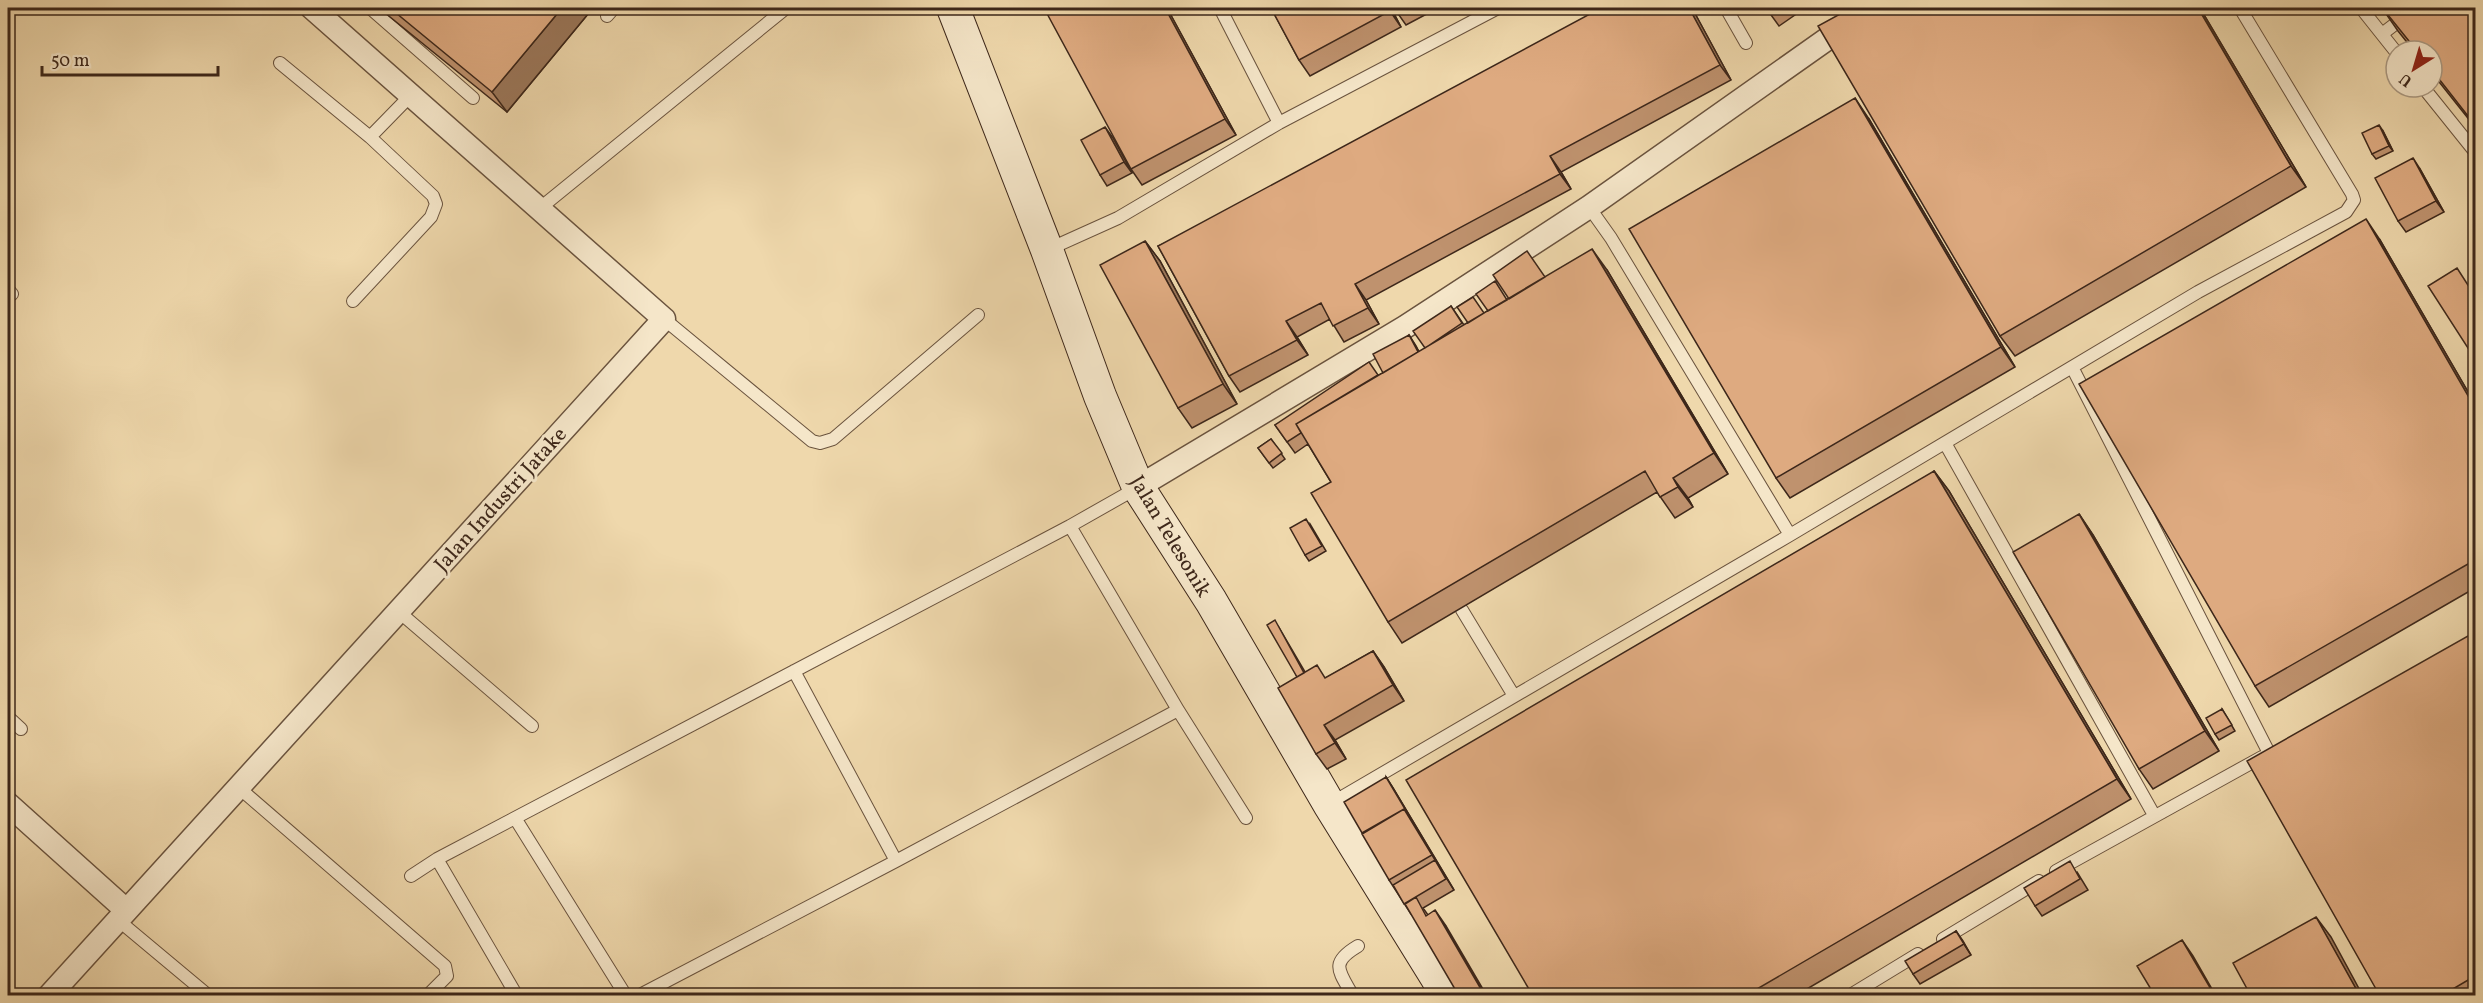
<svg xmlns="http://www.w3.org/2000/svg" width="2483" height="1003" viewBox="0 0 2483 1003" font-family="Vollkorn,serif">
  <style>
    .lines { fill: none; stroke-linecap: round; stroke-linejoin: round }
    .lane-casing { stroke: #6a533e; stroke-width: 14 }
    .street-casing { stroke: #6a533e; stroke-width: 25 }
    .secondary-casing { stroke: #3d271a; stroke-width: 34 }
    .lane { stroke: #f5e6c9; stroke-width: 12 }
    .street { stroke: #f5e6c9; stroke-width: 22 }
    .secondary { stroke: #f5e6c9; stroke-width: 32 }
    .wall { fill: #bf926e; stroke: #3d271a; stroke-width: 1.5 }
    .shaded-wall { fill: #9b775a; stroke: #3d271a; stroke-width: 1.5 }
    .building { fill: #deaa80; stroke: #3d271a; stroke-width: 1.5 }
    .labels { text-anchor: middle; stroke-width: 6; stroke-linejoin: round; paint-order: stroke }
    .street-label { font-size: 21px; fill: #3d271a; stroke: #f5e6c9 }
  </style>
  <rect width="100%" height="100%" fill="#efd8ac"/>
  <filter id="stains"><feTurbulence type="fractalNoise" baseFrequency=".00333" numOctaves="4"/><feColorMatrix values="0 0 0 0 .2 0 0 0 0 .09 0 0 0 0 .02 0 0 0 .5 -.17"/></filter>
  <radialGradient id="worn" r=".72"><stop offset=".6" stop-color="#630" stop-opacity="0"/><stop offset="1" stop-color="#630" stop-opacity=".3"/></radialGradient>
  <g class="lines">
    <g class="lane-casing">
      <path id="lane" d="M 370,8 L 473,98
        M 1220,8 L 1279,123
        M 1726,8 L 1746,43
        M 2361,8 L 2396,52
        M 607,16 L 614,8
        M 2382,34 L 2416,8
        M 280,63 L 370,137 L 433,196 L 436,204 L 431,217 L 353,301
        M 2423,87 L 2476,153
        M 370,137 L 411,95
        M 1589,207 L 1611,238 L 1790,535
        M 539,209 L 786,8
        M 1047,250 L 1118,218 L 1279,123 L 1498,8
        M 8,289 L 12,294
        M 664,319 L 812,441 L 820,443 L 833,439 L 978,315
        M 2072,367 L 2269,753
        M 1945,443 L 2154,815
        M 1070,526 L 1178,710 L 1246,818
        M 1462,610 L 1514,696
        M 398,611 L 532,726
        M 794,671 L 896,861
        M 8,717 L 21,729
        M 238,787 L 445,966 L 447,976 L 427,996
        M 1330,804 L 1790,535 L 2198,292 L 2346,212 L 2354,200 L 2352,194 L 2240,8
        M 515,818 L 626,996
        M 437,859 L 517,996
        M 2056,871 L 2262,757
        M 411,876 L 437,859 L 1070,526 L 1137,488
        M 118,920 L 209,996
        M 1943,939 L 2039,881
        M 638,996 L 896,861 L 1178,710
        M 1353,996 C 1339,971 1329,963 1358,946
        M 1849,996 L 1918,954"/>
    </g>
    <g class="street-casing">
      <path id="street" d="M 1138,487 L 1405,327 L 1589,207 L 1871,8
        M 8,804 L 126,910
        M 49,996 L 664,319 L 312,8"/>
    </g>
    <g class="secondary-casing">
      <path id="secondary" d="M 953,8 L 1047,250 L 1100,396 L 1138,487 L 1211,601 L 1329,804 L 1448,996"/>
    </g>
    <use href="#lane" class="lane"/>
    <use href="#street" class="street"/>
    <use href="#secondary" class="secondary"/>
  </g>
  <path class="wall" d="M 379,8 L 593,8 L 507,112 Z
    M 1167,8 L 1236,135 L 1142,185 L 1131,169 Z
    M 1271,8 L 1391,8 L 1401,27 L 1310,76 L 1299,60 Z
    M 1394,8 L 1438,8 L 1406,25 Z
    M 1692,8 L 1731,80 L 1561,172 L 1571,189 L 1366,300 L 1379,324 L 1344,342 L 1330,319 L 1297,337 L 1308,355 L 1240,392 L 1229,376 L 1158,246 Z
    M 1766,8 L 1805,8 L 1779,26 Z
    M 1851,8 L 2200,8 L 2306,187 L 2015,356 L 2000,336 Z
    M 2382,8 L 2475,8 L 2475,127 L 2432,73 L 2432,51 L 2414,51 L 2398,31 Z
    M 1869,119 L 2015,367 L 1790,498 L 1776,478 Z
    M 2383,131 L 2393,151 L 2376,159 L 2372,154 Z
    M 1113,138 L 1132,173 L 1107,186 L 1100,175 Z
    M 2420,169 L 2444,212 L 2406,232 L 2398,221 Z
    M 2380,240 L 2475,404 L 2475,588 L 2269,707 L 2255,686 Z
    M 1145,241 L 1160,261 L 1237,404 L 1192,428 L 1178,408 Z
    M 1607,270 L 1728,474 L 1688,498 L 1693,507 L 1675,518 L 1657,492 L 1402,643 L 1388,622 L 1331,482 L 1308,444 L 1295,453 L 1275,425 L 1383,373 L 1409,335 L 1419,352 L 1425,348 L 1451,306 L 1464,325 L 1545,277 Z
    M 1271,439 L 1285,459 L 1273,468 L 1258,448 Z
    M 1934,471 L 1949,491 L 2131,799 L 1795,996 L 1533,996 Z
    M 2079,514 L 2093,535 L 2219,751 L 2153,789 L 2139,769 Z
    M 1310,524 L 1326,551 L 1309,561 L 1305,555 Z
    M 1278,626 L 1305,672 L 1326,678 L 1373,651 L 1384,667 L 1404,701 L 1335,740 L 1346,759 L 1327,769 L 1316,754 L 1297,677 Z
    M 2475,632 L 2475,996 L 2380,996 Z
    M 2222,709 L 2235,731 L 2219,740 L 2215,734 Z
    M 1386,777 L 1393,788 L 1454,890 L 1423,908 L 1428,915 L 1446,926 L 1411,914 L 1389,880 Z
    M 2077,872 L 2088,890 L 2042,916 L 2035,906 Z
    M 1956,931 L 1971,955 L 1920,984 L 1913,974 Z"/>
  <path class="shaded-wall" d="M 562,8 L 593,8 L 507,112 L 492,92 Z
    M 1165,8 L 1167,8 L 1236,135 L 1225,119 Z
    M 1388,8 L 1391,8 L 1401,27 L 1390,11 Z
    M 1689,8 L 1692,8 L 1731,80 L 1720,65 Z
    M 2198,8 L 2200,8 L 2306,187 L 2291,166 Z
    M 1855,98 L 1869,119 L 2015,367 L 2001,347 Z
    M 2379,125 L 2383,131 L 2393,151 L 2389,146 Z
    M 1105,127 L 1113,138 L 1132,173 L 1124,162 Z
    M 1550,156 L 1561,172 L 1571,189 L 1560,174 Z
    M 2413,158 L 2420,169 L 2444,212 L 2436,201 Z
    M 2366,219 L 2380,240 L 2475,404 L 2475,408 Z
    M 1145,241 L 1160,261 L 1237,404 L 1223,384 Z
    M 1592,249 L 1607,270 L 1728,474 L 1714,453 Z
    M 1355,284 L 1366,300 L 1379,324 L 1368,308 Z
    M 1286,321 L 1297,337 L 1308,355 L 1297,340 Z
    M 1409,335 L 1416,346 L 1426,365 L 1419,355 Z
    M 1934,471 L 1949,491 L 2131,799 L 2117,779 Z
    M 1673,478 L 1688,498 L 1693,507 L 1678,487 Z
    M 2079,514 L 2093,535 L 2219,751 L 2205,731 Z
    M 1373,651 L 1384,667 L 1404,701 L 1393,685 Z
    M 1324,725 L 1335,740 L 1346,759 L 1335,743 Z
    M 1386,777 L 1393,788 L 1454,890 L 1432,855 Z
    M 1435,910 L 1446,926 L 1487,996 L 1485,996 Z
    M 2316,917 L 2331,937 L 2363,996 L 2360,996 Z
    M 1956,931 L 1963,941 L 1971,955 L 1964,944 Z
    M 2182,940 L 2193,956 L 2216,996 L 2215,996 Z"/>
  <path class="building" d="M 390,8 L 562,8 L 492,92 Z
    M 1044,8 L 1165,8 L 1225,119 L 1131,169 Z
    M 1271,8 L 1388,8 L 1390,11 L 1299,60 Z
    M 1601,8 L 1689,8 L 1720,65 L 1550,156 L 1560,174 L 1355,284 L 1368,308 L 1333,326 L 1321,303 L 1286,321 L 1297,340 L 1229,376 L 1158,246 Z
    M 1851,8 L 2198,8 L 2291,166 L 2000,336 L 1818,26 Z
    M 2388,8 L 2475,8 L 2475,125 L 2432,70 L 2432,51 L 2417,51 L 2384,10 Z
    M 1855,98 L 2001,347 L 1776,478 L 1629,229 Z
    M 2379,125 L 2389,146 L 2372,154 L 2362,133 Z
    M 1105,127 L 1124,162 L 1100,175 L 1081,140 Z
    M 2413,158 L 2436,201 L 2398,221 L 2375,178 Z
    M 2366,219 L 2475,408 L 2475,560 L 2255,686 L 2079,384 Z
    M 1145,241 L 1223,384 L 1178,408 L 1100,265 Z
    M 1592,249 L 1714,453 L 1673,478 L 1678,487 L 1660,497 L 1645,471 L 1388,622 L 1311,493 L 1331,482 L 1296,424 Z
    M 1527,251 L 1545,277 L 1509,299 L 1493,275 Z
    M 2457,268 L 2475,296 L 2475,359 L 2428,286 Z
    M 1495,281 L 1507,300 L 1488,311 L 1476,294 Z
    M 1473,297 L 1484,313 L 1468,323 L 1457,307 Z
    M 1451,306 L 1462,323 L 1425,348 L 1413,331 Z
    M 1409,335 L 1418,352 L 1383,373 L 1373,354 Z
    M 1369,362 L 1378,375 L 1296,424 L 1301,433 L 1287,442 L 1275,425 Z
    M 1271,439 L 1282,453 L 1269,463 L 1258,448 Z
    M 1934,471 L 2117,779 L 1745,996 L 1533,996 L 1406,780 Z
    M 2079,514 L 2205,731 L 2139,769 L 2013,552 Z
    M 1306,519 L 1322,546 L 1305,555 L 1290,528 Z
    M 1275,620 L 1304,673 L 1297,677 L 1267,625 Z
    M 2475,632 L 2475,976 L 2441,996 L 2380,996 L 2247,761 Z
    M 1373,651 L 1393,685 L 1324,725 L 1335,743 L 1316,754 L 1278,688 L 1317,665 L 1325,678 Z
    M 2222,709 L 2232,725 L 2215,734 L 2206,718 Z
    M 1386,777 L 1408,814 L 1404,809 L 1362,833 L 1344,802 Z
    M 1404,809 L 1432,855 L 1389,880 L 1362,834 Z
    M 1435,860 L 1446,879 L 1404,904 L 1393,885 Z
    M 2070,861 L 2080,879 L 2035,906 L 2024,888 Z
    M 1416,897 L 1426,916 L 1435,910 L 1485,996 L 1459,996 L 1405,904 Z
    M 2316,917 L 2360,996 L 2251,996 L 2233,963 Z
    M 1956,931 L 1964,944 L 1913,974 L 1905,961 Z
    M 2182,940 L 2215,996 L 2155,996 L 2137,966 Z"/>
  <g class="labels">
    <g class="street-label">
      <text transform="translate(500 499) rotate(-48)" y="7">Jalan Industri Jatake</text>
      <text transform="translate(1171 536) rotate(59)" y="7">Jalan Telesonik</text>
    </g>
  </g>
  <rect width="2483" height="1003" fill="none" stroke="#efd8ac" stroke-width="30"/>
  <rect x="9" y="9" width="2465" height="985" fill="none" stroke="#3d271a" stroke-width="3"/>
  <rect x="15" y="15" width="2453" height="973" fill="none" stroke="#3d271a" stroke-width="1.5"/>
  <g transform="translate(2414 69) rotate(217)"><circle r="28" fill="#f5e6c9" stroke="#ab9a83" stroke-width="1.5"/>
  <path d="M0-4.5L10 22L0 15L-10 22Z" fill="#8f2418"/>
  <text y="-9" font-size="16" font-weight="bold" text-anchor="middle" fill="#3d271a">U</text>
  </g>
  <path d="M42 66v9h176v-9" fill="none" stroke="#3d271a" stroke-width="3"/>
  <text x="51" y="66" font-size="18" fill="#3d271a" stroke="#f5e6c9" stroke-width="4.5" paint-order="stroke">50 m</text>
  <rect width="100%" height="100%" filter="url(#stains)"/>
  <rect width="100%" height="100%" fill="url(#worn)"/>
</svg>
